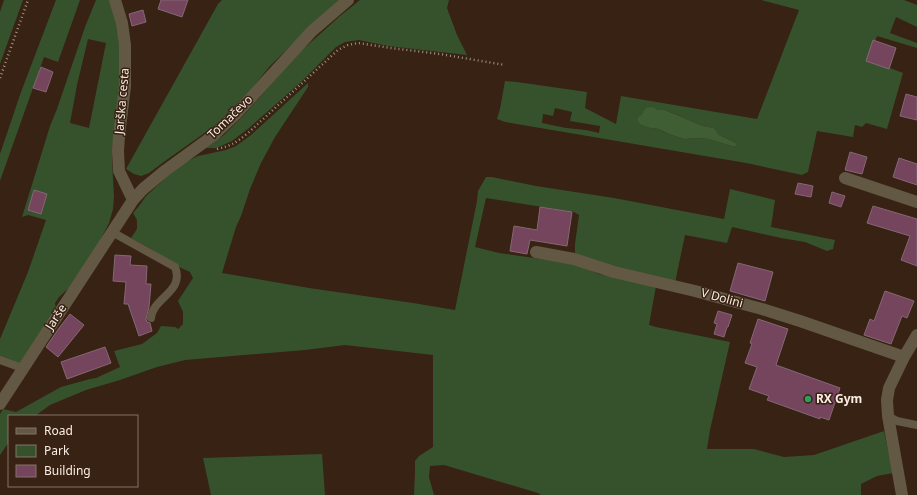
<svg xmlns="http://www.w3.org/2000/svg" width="917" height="495" viewBox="0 0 917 495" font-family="'Noto Sans',sans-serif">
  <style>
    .green { fill: #36522c; fill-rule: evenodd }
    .forest { fill: #3f5e34 }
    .building { fill: #75455e; stroke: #846775 }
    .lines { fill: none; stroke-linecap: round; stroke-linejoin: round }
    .path { stroke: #a29184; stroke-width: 2.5; stroke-dasharray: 1 3; stroke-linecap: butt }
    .service { stroke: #635844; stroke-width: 8 }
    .minor { stroke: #635844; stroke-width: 12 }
    .leisure-dot { fill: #2e9e5b; stroke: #372213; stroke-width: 1.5 }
    .labels { text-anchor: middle; stroke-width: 3; stroke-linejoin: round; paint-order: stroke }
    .street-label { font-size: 12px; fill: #faece2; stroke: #372213 }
    .poi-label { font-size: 12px; font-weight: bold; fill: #faece2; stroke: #372213; text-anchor: start }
  </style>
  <rect width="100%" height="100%" fill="#372213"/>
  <path class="green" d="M 4,0 L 23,0 L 0,64 L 0,12 Z
    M 56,0 L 80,0 L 58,62 L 44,57 L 0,181 L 0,154 L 21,92 Z
    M 96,0 L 109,0 L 118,19 L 121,63 L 119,89 L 113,142 L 112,161 L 114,196 L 113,209 L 109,223 L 95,250 L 69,288 L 59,297 L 55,303 L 56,309 L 21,363 L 14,364 L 0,357 L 0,339 L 28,272 L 46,220 L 28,215 L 22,217 L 50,126 L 57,109 L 85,27 ZM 88,39 L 106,43 L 89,128 L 70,123 L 77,85 Z
    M 222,0 L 341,0 L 319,18 L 270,66 L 253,87 L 223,118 L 213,127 L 165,161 L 149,173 L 141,176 L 134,174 L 126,169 L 218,4 Z
    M 360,0 L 449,0 L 447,8 L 457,35 L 467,55 L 388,46 L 359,40 L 345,42 L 336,47 L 300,83 L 249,128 L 232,141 L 223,145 L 216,148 L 206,148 L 224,135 L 243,116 L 300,52 L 340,16 Z
    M 761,0 L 904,0 L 917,5 L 917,27 L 896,17 L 890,33 L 917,43 L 917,48 L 877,36 L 869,60 L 903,73 L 887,129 L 866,123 L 862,127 L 855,125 L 853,137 L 817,131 L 808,172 L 802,175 L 746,163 L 505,122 L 497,119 L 500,109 L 505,81 L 517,82 L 587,92 L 585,108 L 616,124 L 621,96 L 757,119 L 799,10 ZM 555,108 L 572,112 L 570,121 L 600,126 L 599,133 L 586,130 L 566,128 L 542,123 L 543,114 L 553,116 ZM 658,110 L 665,110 L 703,126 L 714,128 L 719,135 L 732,141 L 737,144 L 735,147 L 708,139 L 700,138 L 684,139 L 669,134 L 659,129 L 651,128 L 637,118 L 642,114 Z
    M 308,83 L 308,87 L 275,137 L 261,163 L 250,189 L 241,216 L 236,227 L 222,273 L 309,288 L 413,303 L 455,310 L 477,201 L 478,191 L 486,177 L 492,177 L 536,186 L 614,198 L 724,219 L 730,189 L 775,200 L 771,227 L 835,240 L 833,249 L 827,251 L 805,242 L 781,238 L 732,227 L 727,243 L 685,235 L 675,283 L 583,259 L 575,253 L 575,244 L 579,215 L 574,212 L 486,198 L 475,247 L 499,253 L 576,264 L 599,274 L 656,286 L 649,325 L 656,327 L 730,342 L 710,430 L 707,449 L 754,449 L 784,457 L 814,455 L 884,431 L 893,473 L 877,476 L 861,484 L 861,495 L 541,495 L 538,493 L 444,465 L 430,466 L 429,477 L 434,495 L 414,495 L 415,472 L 415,461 L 419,456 L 433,447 L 433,355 L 345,345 L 305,350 L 185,360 L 157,367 L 120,380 L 86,390 L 50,405 L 35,416 L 9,416 L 9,442 L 0,455 L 0,414 L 3,409 L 16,412 L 61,387 L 90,379 L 96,378 L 120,367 L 114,351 L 142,344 L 157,333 L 161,326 L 175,327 L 178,329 L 183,324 L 183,312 L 178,301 L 193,278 L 190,272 L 181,268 L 151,249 L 131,238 L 137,229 L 137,220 L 133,213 L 139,206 L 146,196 L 181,164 L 198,156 L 226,150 L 236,146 L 251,135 Z
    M 322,454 L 325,495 L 211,495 L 203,458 Z"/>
  <path class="forest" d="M 652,107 L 658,110 L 665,110 L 703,126 L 714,128 L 719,135 L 732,141 L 737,144 L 735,147 L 708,139 L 700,138 L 684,139 L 669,134 L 659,129 L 651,128 L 640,124 L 637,118 L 642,114 L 646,108 Z"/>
  <path class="building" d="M 161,0 L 188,0 L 182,17 L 158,9 Z
    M 143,10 L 146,22 L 132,26 L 129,14 Z
    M 873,40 L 896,48 L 889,69 L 866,61 Z
    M 41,67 L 53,72 L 46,92 L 33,88 Z
    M 906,94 L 917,97 L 917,120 L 900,116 Z
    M 850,152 L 867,157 L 862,174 L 845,170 Z
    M 899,158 L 917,164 L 917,185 L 893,177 Z
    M 798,183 L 813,186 L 811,197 L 795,194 Z
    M 34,190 L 47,194 L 41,214 L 28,210 Z
    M 832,192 L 845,196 L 841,207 L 829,203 Z
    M 873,206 L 917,219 L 917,266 L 901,260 L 910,236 L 867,223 Z
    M 540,207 L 572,212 L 567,246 L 530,240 L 527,254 L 510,251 L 514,226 L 537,230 Z
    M 115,255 L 131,256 L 130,265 L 147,266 L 146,284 L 151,284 L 149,307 L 146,319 L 147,322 L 150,323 L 152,331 L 139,336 L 128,304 L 124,304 L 126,282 L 113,281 Z
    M 738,263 L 773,272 L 765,301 L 730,291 Z
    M 885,291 L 914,301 L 907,318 L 902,316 L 891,344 L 864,335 L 870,319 L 874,321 Z
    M 718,311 L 732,315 L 728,327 L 727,327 L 724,337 L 714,334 L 717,324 L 714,323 Z
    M 70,314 L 84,325 L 58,357 L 46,347 L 59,328 Z
    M 758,319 L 788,329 L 776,365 L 840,388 L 829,420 L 820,417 L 820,419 L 767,400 L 769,396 L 749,389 L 757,367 L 745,363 L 752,344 L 750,343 Z
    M 105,347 L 111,363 L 67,379 L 61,362 Z"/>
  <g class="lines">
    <path class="path" d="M 0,78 L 28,0
      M 217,149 C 231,146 237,142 248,133 L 338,50 L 348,45 L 358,43 L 391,48 L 440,54 L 505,65"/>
    <path class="service" d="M 112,232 L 175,267 C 185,292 153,297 151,318
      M 0,360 L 22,368
      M 888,416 L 897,421 L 917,425"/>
    <path class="minor" d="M 115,0 L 122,23 L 125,45 L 125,86 L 119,136 L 118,151 L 119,171 L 133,200
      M 845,178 L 917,202
      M 536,252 L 574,259 L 614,272 L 695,291 L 762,309 L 800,321 L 904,357
      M 0,404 L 133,200 L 143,189 L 166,170 L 214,135 L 236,114 L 312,31 L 348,0
      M 902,495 L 888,416 L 887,400 L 889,388 L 904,357 L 917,335"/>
  </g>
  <circle class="leisure-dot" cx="808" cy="399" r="4"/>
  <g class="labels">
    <g class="street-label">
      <text transform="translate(122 101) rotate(-85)" y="4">Jarška cesta</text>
      <text transform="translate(230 117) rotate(-44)" y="4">Tomačevo</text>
      <text transform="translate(722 298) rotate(15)" y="4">V Dolini</text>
      <text transform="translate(56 317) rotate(-57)" y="4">Jarše</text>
    </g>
    <g class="poi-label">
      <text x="816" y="403">RX Gym</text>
    </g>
  </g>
  <rect x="8" y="415" width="130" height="72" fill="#372213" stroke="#857366"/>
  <rect x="16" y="428" width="20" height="6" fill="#635844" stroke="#857366"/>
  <text x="44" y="435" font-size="12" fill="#faece2">Road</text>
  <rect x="16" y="445" width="20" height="12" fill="#36522c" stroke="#857366"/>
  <text x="44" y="455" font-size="12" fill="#faece2">Park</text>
  <rect x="16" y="465" width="20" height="12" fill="#75455e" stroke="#857366"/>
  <text x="44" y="475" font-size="12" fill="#faece2">Building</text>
</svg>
